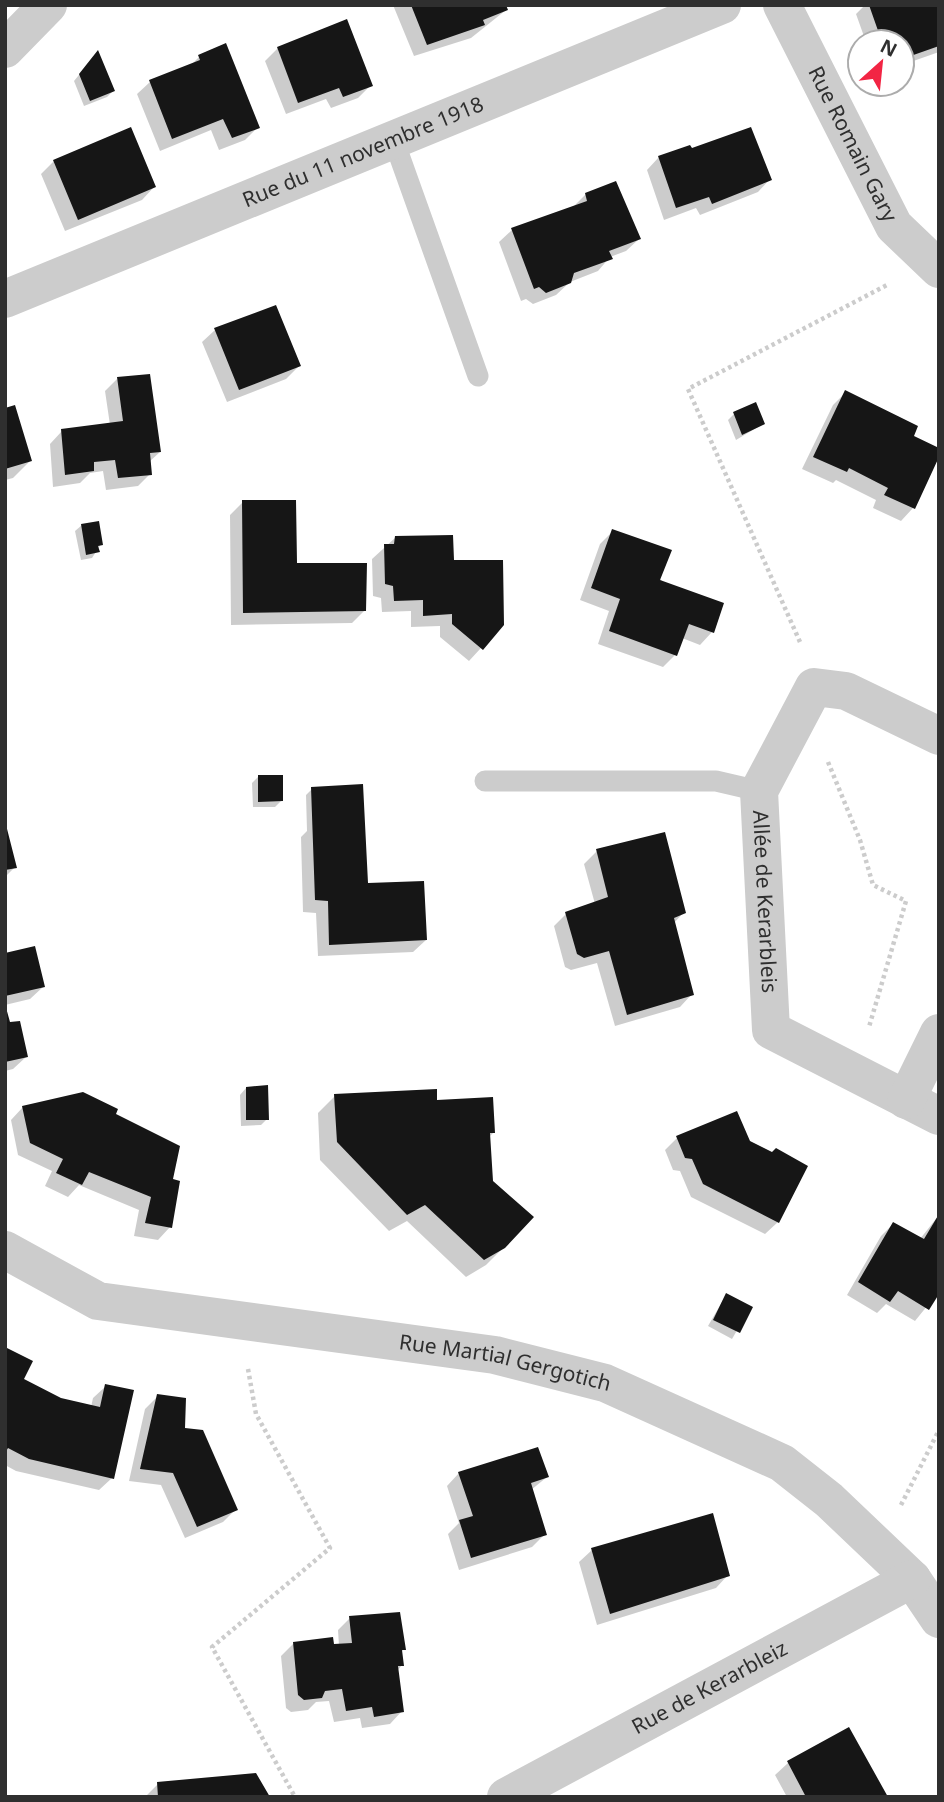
<svg xmlns="http://www.w3.org/2000/svg" width="944" height="1802" viewBox="0 0 944 1802" font-family="'Noto Sans',sans-serif">
  <style>
    .shadow { fill: #0003 }
    .building { fill: #161616 }
    .lines { fill: none; stroke-linecap: round; stroke-linejoin: round }
    .path { stroke: #ccc; stroke-width: 4.5; stroke-dasharray: 3.5 3.5; stroke-linecap: butt }
    .lane { stroke: #ccc; stroke-width: 21 }
    .street { stroke: #ccc; stroke-width: 38 }
    .labels { text-anchor: middle; stroke-width: 7; stroke-linejoin: round; paint-order: stroke }
    .street-label { font-size: 21px; fill: #2f2f2f; stroke: #fff }
  </style>
  <rect width="100%" height="100%" fill="#fff"/>
  <path class="shadow" d="M 393,5 L 504,5 L 506,10 L 471,38 L 414,56 Z
    M 865,5 L 939,5 L 939,52 L 902,65 L 902,42 L 866,42 L 856,14 Z
    M 278,48 L 371,85 L 358,98 L 331,108 L 326,99 L 286,114 L 265,61 Z
    M 199,57 L 258,127 L 245,140 L 219,150 L 211,130 L 160,151 L 137,94 L 150,82 L 190,66 Z
    M 92,59 L 113,91 L 107,97 L 84,106 L 74,81 Z
    M 692,150 L 770,179 L 758,192 L 700,215 L 696,208 L 664,220 L 647,170 L 659,157 Z
    M 54,161 L 154,187 L 142,200 L 65,231 L 41,174 Z
    M 586,194 L 639,239 L 626,251 L 610,257 L 598,271 L 570,282 L 556,295 L 533,304 L 526,299 L 521,301 L 499,242 L 512,230 L 573,207 Z
    M 215,330 L 299,366 L 286,379 L 227,402 L 202,342 Z
    M 117,379 L 160,452 L 149,462 L 150,474 L 138,486 L 106,490 L 103,471 L 90,473 L 80,483 L 53,487 L 50,444 L 62,431 L 110,425 L 105,391 Z
    M 845,393 L 939,453 L 913,508 L 901,521 L 873,508 L 876,500 L 836,480 L 833,483 L 802,469 L 833,405 Z
    M 5,410 L 31,460 L 13,478 L 5,480 Z
    M 734,414 L 763,424 L 736,440 L 728,420 Z
    M 243,502 L 295,565 L 365,610 L 352,623 L 231,625 L 230,515 Z
    M 82,525 L 101,544 L 92,558 L 81,560 L 75,531 Z
    M 613,531 L 712,632 L 700,645 L 682,638 L 675,655 L 663,667 L 598,644 L 609,611 L 580,600 L 600,544 Z
    M 395,538 L 452,562 L 503,624 L 469,661 L 440,637 L 440,626 L 411,627 L 411,611 L 382,612 L 381,598 L 373,596 L 372,559 Z
    M 258,777 L 281,801 L 275,807 L 253,807 L 252,783 Z
    M 312,789 L 366,885 L 426,940 L 413,952 L 318,956 L 316,913 L 303,912 L 301,837 L 307,831 L 306,795 Z
    M 5,824 L 15,867 L 5,877 Z
    M 597,851 L 684,912 L 674,923 L 692,994 L 680,1007 L 615,1026 L 597,963 L 571,970 L 565,967 L 554,926 L 566,914 L 595,904 L 584,864 Z
    M 5,955 L 43,987 L 30,999 L 5,1005 Z
    M 5,1007 L 9,1024 L 26,1057 L 13,1069 L 5,1071 Z
    M 246,1088 L 267,1119 L 261,1125 L 241,1126 L 240,1095 Z
    M 335,1096 L 435,1102 L 494,1132 L 489,1137 L 491,1182 L 504,1247 L 486,1265 L 466,1277 L 407,1221 L 389,1231 L 320,1160 L 318,1113 Z
    M 23,1107 L 114,1115 L 171,1181 L 170,1227 L 158,1240 L 134,1236 L 139,1210 L 79,1185 L 68,1197 L 45,1186 L 52,1171 L 18,1155 L 11,1120 Z
    M 677,1138 L 778,1222 L 765,1234 L 691,1197 L 680,1171 L 673,1170 L 665,1150 Z
    M 939,1215 L 939,1297 L 936,1295 L 915,1321 L 886,1304 L 877,1313 L 847,1295 L 881,1236 L 893,1224 L 920,1239 Z
    M 726,1295 L 750,1308 L 732,1339 L 708,1326 Z
    M 5,1349 L 22,1380 L 60,1400 L 91,1407 L 93,1398 L 106,1386 L 112,1478 L 99,1490 L 16,1471 L 5,1465 Z
    M 158,1396 L 236,1509 L 223,1522 L 185,1538 L 161,1485 L 129,1481 L 145,1409 Z
    M 459,1473 L 547,1477 L 531,1490 L 545,1534 L 532,1547 L 459,1570 L 448,1534 L 459,1523 L 447,1486 Z
    M 592,1550 L 728,1575 L 716,1588 L 597,1625 L 579,1562 Z
    M 350,1618 L 404,1649 L 401,1652 L 402,1665 L 397,1671 L 402,1711 L 390,1724 L 362,1728 L 360,1718 L 334,1722 L 329,1701 L 316,1702 L 308,1710 L 291,1712 L 286,1708 L 281,1656 L 293,1644 L 339,1646 L 338,1630 Z
    M 848,1729 L 886,1797 L 787,1797 L 775,1775 L 788,1763 Z
    M 158,1784 L 268,1797 L 145,1797 Z"/>
  <path class="building" d="M 411,5 L 506,5 L 508,10 L 483,20 L 485,25 L 427,45 Z
    M 869,5 L 939,5 L 939,46 L 902,59 L 902,42 L 882,42 Z
    M 347,19 L 373,86 L 343,97 L 339,88 L 298,103 L 277,47 Z
    M 226,43 L 260,128 L 232,138 L 223,119 L 172,139 L 149,80 L 200,60 L 198,55 Z
    M 98,50 L 115,91 L 90,101 L 79,74 Z
    M 131,127 L 156,187 L 78,220 L 53,160 Z
    M 751,127 L 772,180 L 712,204 L 709,197 L 676,208 L 658,156 L 690,145 L 692,148 Z
    M 616,181 L 641,239 L 609,251 L 613,259 L 574,273 L 571,283 L 546,293 L 539,287 L 534,289 L 511,228 L 587,201 L 585,193 Z
    M 276,305 L 301,366 L 239,390 L 214,328 Z
    M 150,374 L 161,452 L 150,453 L 152,475 L 118,478 L 115,460 L 94,462 L 94,471 L 65,475 L 61,429 L 123,421 L 117,377 Z
    M 845,390 L 918,426 L 914,436 L 939,448 L 939,457 L 915,509 L 884,495 L 888,488 L 849,468 L 847,472 L 813,457 Z
    M 756,402 L 765,424 L 742,435 L 733,412 Z
    M 15,405 L 32,461 L 5,469 L 5,408 Z
    M 242,500 L 296,500 L 297,563 L 367,563 L 366,611 L 243,613 Z
    M 99,521 L 103,545 L 98,546 L 100,552 L 86,555 L 81,524 Z
    M 612,529 L 672,550 L 660,580 L 724,603 L 714,633 L 689,624 L 677,656 L 609,631 L 620,599 L 591,588 Z
    M 453,535 L 454,560 L 503,560 L 504,625 L 483,650 L 452,624 L 452,614 L 423,616 L 423,600 L 394,601 L 393,586 L 385,584 L 384,544 L 394,544 L 395,536 Z
    M 258,775 L 283,775 L 283,801 L 258,802 Z
    M 363,784 L 368,883 L 424,881 L 427,940 L 329,945 L 328,901 L 315,900 L 311,787 Z
    M 5,821 L 17,868 L 5,870 Z
    M 665,832 L 686,913 L 674,918 L 694,995 L 627,1015 L 609,951 L 584,958 L 577,954 L 565,912 L 608,897 L 596,849 Z
    M 35,946 L 45,987 L 5,996 L 5,953 Z
    M 5,1004 L 10,1022 L 20,1021 L 28,1057 L 5,1062 Z
    M 268,1085 L 269,1120 L 246,1120 L 246,1087 Z
    M 437,1089 L 437,1100 L 493,1097 L 495,1133 L 490,1133 L 493,1181 L 534,1217 L 505,1248 L 484,1260 L 425,1205 L 407,1215 L 337,1142 L 334,1094 Z
    M 83,1092 L 118,1109 L 116,1114 L 180,1146 L 173,1179 L 180,1181 L 172,1228 L 145,1223 L 151,1197 L 89,1172 L 82,1185 L 56,1173 L 63,1159 L 30,1143 L 22,1106 Z
    M 737,1111 L 750,1141 L 772,1152 L 776,1148 L 808,1166 L 779,1223 L 703,1184 L 692,1159 L 685,1158 L 676,1136 Z
    M 939,1214 L 939,1294 L 929,1310 L 898,1291 L 890,1302 L 858,1282 L 893,1222 L 924,1239 Z
    M 726,1293 L 753,1307 L 740,1333 L 713,1320 Z
    M 5,1347 L 33,1361 L 24,1379 L 61,1398 L 100,1407 L 105,1384 L 134,1390 L 114,1479 L 29,1459 L 8,1448 L 5,1453 Z
    M 157,1394 L 186,1398 L 185,1428 L 203,1430 L 238,1510 L 197,1527 L 173,1473 L 140,1469 Z
    M 538,1447 L 549,1477 L 531,1483 L 547,1535 L 471,1558 L 459,1520 L 473,1516 L 458,1472 Z
    M 713,1513 L 730,1576 L 610,1614 L 591,1548 Z
    M 400,1612 L 406,1650 L 402,1650 L 404,1666 L 398,1666 L 404,1712 L 374,1717 L 372,1707 L 346,1711 L 342,1689 L 325,1691 L 322,1698 L 304,1700 L 298,1695 L 293,1642 L 333,1637 L 334,1644 L 352,1643 L 349,1616 Z
    M 849,1727 L 888,1797 L 806,1797 L 787,1761 Z
    M 256,1773 L 270,1797 L 158,1797 L 157,1782 Z"/>
  <g class="lines">
    <path class="path" d="M 800,642 L 688,389 L 889,284
      M 828,762 L 860,840 L 873,885 L 906,901 L 869,1027
      M 248,1369 L 256,1414 L 330,1548 L 212,1647 L 295,1797
      M 901,1505 L 939,1430"/>
    <path class="lane" d="M 394,141 L 478,376
      M 485,781 L 716,781 L 759,791"/>
    <g class="street">
      <path id="s1" d="M 782,5 L 894,226 L 939,269"/>
      <path d="M 5,49 L 48,5"/>
      <path id="s2" d="M 5,299 L 722,5"/>
      <path id="s3" d="M 939,736 L 846,691 L 814,687 L 759,791 L 771,1030 L 939,1116"/>
      <path d="M 906,1100 L 939,1033"/>
      <path id="s4" d="M 5,1250 L 98,1301 L 495,1355 L 605,1383 L 782,1463 L 829,1500 L 912,1579 L 939,1619"/>
      <path id="s5" d="M 506,1797 L 912,1579"/>
    </g>
  </g>
  <g class="labels">
    <g class="street-label">
      <text dy="7" stroke="none"><textPath href="#s1" startOffset="156">Rue Romain Gary</textPath></text>
      <text dy="7" stroke="none"><textPath href="#s2" startOffset="387">Rue du 11 novembre 1918</textPath></text>
      <text dy="7" stroke="none"><textPath href="#s3" startOffset="364">Allée de Kerarbleis</textPath></text>
      <text dy="7" stroke="none"><textPath href="#s4" startOffset="518">Rue Martial Gergotich</textPath></text>
      <text dy="7" stroke="none"><textPath href="#s5" startOffset="231">Rue de Kerarbleiz</textPath></text>
    </g>
  </g>
  <rect width="944" height="1802" fill="none" stroke="#2f2f2f" stroke-width="14"/>
  <g transform="translate(881 63) rotate(27)"><circle r="33" fill="#ffffff" stroke="#acacac" stroke-width="2"/>
  <path d="M0-5L12 26L0 18L-12 26Z" fill="#f22544"/>
  <text y="-10" font-size="19" font-weight="bold" text-anchor="middle" fill="#2f2f2f">N</text>
  </g>
</svg>
